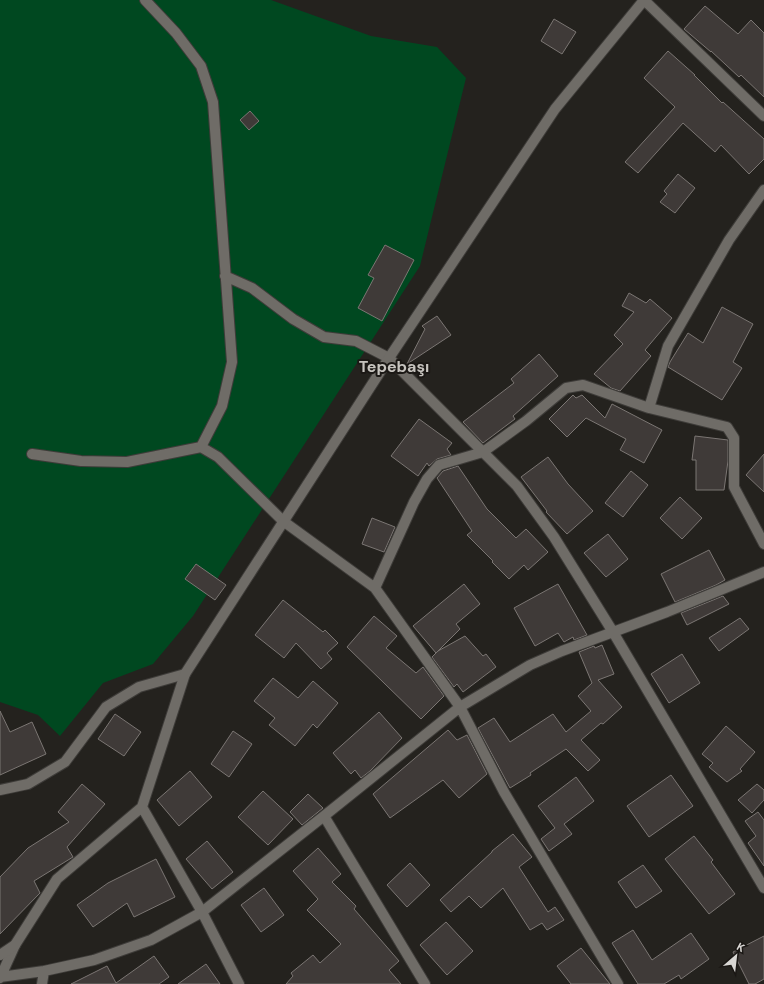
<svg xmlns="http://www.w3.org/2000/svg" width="764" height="984" viewBox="0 0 764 984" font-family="'DM Sans',sans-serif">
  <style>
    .green { fill: #004820 }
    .building { fill: #3f3a38; stroke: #7b7673 }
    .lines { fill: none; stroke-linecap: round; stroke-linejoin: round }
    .pedestrian-casing { stroke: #3e3c39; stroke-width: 12 }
    .minor-casing { stroke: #3e3c39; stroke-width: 12 }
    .tertiary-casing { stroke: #3e3c39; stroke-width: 12 }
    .pedestrian { stroke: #6f6c67; stroke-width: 10 }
    .minor { stroke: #6f6c67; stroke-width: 10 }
    .tertiary { stroke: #6f6c67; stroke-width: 10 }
    .labels { text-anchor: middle; stroke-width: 4; stroke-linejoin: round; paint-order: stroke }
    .district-label { font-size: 16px; font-weight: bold; fill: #c6c3be; stroke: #1b1815 }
  </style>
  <rect width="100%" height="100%" fill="#24221e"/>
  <path class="green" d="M 0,0 L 271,0 L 371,36 L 437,47 L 466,78 L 420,266 L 193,616 L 153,664 L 103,683 L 60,736 L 38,715 L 0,702 Z"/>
  <path class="building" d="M 705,6 L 738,34 L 751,20 L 764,33 L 764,97 L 741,75 L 739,77 L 711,51 L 711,52 L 684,29 Z
    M 554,19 L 576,32 L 562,54 L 541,41 Z
    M 668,51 L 695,75 L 694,75 L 722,103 L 723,102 L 764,139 L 764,159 L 749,174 L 721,145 L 715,152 L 683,123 L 638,173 L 625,162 L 675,107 L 644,78 Z
    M 250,111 L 259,121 L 249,130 L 240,120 Z
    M 678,174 L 695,188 L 675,213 L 660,202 L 667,194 L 664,191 Z
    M 385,245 L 414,260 L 382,321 L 358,308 L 374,278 L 368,275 Z
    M 629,293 L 646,303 L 650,299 L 672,318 L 645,350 L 651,356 L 620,391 L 611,388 L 594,374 L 623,344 L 614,335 L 634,312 L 622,306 Z
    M 722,307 L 753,324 L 733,362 L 742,368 L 722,400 L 668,367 L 670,362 L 688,333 L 703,343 Z
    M 437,316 L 451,335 L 407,364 L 425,329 L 422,326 Z
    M 539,354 L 558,376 L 513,416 L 515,419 L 483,443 L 463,422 L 514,383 L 511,379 Z
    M 573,395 L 576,398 L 582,395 L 605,418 L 612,404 L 662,430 L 644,463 L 620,450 L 626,439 L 586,418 L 567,437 L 549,419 Z
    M 419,419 L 452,443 L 447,449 L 451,455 L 437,459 L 429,466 L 427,463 L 418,476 L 391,456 Z
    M 695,436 L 728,440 L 728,461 L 724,490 L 696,490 L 696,460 L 692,460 Z
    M 764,454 L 764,492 L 746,475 Z
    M 548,457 L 568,484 L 593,511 L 567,534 L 546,512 L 547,511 L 521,477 Z
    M 458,466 L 487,509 L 516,538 L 526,529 L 548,552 L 528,570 L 524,565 L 509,579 L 492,562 L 493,561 L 467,535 L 472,531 L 437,478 L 443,471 Z
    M 631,471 L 648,485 L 623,517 L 605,503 Z
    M 680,497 L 702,518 L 682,539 L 660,518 Z
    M 372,518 L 395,527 L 384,552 L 362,544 Z
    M 608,534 L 628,559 L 606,577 L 584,553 Z
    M 709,550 L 725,580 L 716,585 L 675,602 L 661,574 Z
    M 196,564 L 226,585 L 215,600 L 185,579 Z
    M 464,584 L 480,604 L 456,624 L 460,629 L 436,653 L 413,626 Z
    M 558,584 L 587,635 L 574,640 L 573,637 L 564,642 L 558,633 L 535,646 L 514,608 Z
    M 723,596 L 729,604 L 687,625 L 681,613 Z
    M 283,600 L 323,632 L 325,630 L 338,643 L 327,653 L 332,659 L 321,669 L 296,643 L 284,658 L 255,635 Z
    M 374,616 L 397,636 L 386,648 L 416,673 L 423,667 L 444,696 L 421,719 L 347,647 Z
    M 740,618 L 749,629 L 719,651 L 709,638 Z
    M 465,636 L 483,656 L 486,654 L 496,667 L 463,692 L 457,684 L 454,687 L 432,657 L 438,651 Z
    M 602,645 L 614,674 L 598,680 L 622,707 L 603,724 L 601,723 L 581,740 L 600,760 L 588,771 L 566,749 L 530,773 L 531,775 L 510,788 L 478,728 L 494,718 L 510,742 L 553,714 L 566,732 L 591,711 L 578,696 L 592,683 L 579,652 L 594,646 L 595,648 Z
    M 682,654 L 700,683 L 669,703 L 651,674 Z
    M 273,678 L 298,698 L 313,681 L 338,703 L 317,728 L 313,724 L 295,746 L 269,725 L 275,718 L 254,701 Z
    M 0,711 L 10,732 L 32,722 L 46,754 L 0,775 Z
    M 379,712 L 402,738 L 370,771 L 361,778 L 355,770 L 351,774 L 333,753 Z
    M 115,714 L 141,732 L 124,756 L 98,739 Z
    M 726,726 L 755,752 L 740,769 L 742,771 L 727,782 L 709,767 L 713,763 L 702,754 Z
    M 448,730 L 457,740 L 467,735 L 487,774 L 459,798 L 443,780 L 390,818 L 373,794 Z
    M 233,731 L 252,744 L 229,777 L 211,764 Z
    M 190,771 L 212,797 L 179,826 L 157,800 Z
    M 671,775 L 693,806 L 649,837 L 627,806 Z
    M 576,777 L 594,801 L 564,824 L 572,834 L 549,851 L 541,839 L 555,828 L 538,806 Z
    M 82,784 L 105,804 L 67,847 L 73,857 L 34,881 L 40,893 L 0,934 L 0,877 L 28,848 L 69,822 L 58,812 Z
    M 757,784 L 764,790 L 764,800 L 752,813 L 738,800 Z
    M 263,791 L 293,819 L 268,845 L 238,817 Z
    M 308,794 L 323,808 L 302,825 L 290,812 Z
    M 758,812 L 764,820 L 764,866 L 748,843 L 756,836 L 745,821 Z
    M 513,834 L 532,857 L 519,867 L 548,912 L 555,907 L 564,920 L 547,930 L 542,923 L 530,930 L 503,888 L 481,908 L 469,896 L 451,912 L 440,900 L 492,852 L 492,851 Z
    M 694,836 L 713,860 L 711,862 L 735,894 L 709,914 L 665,859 Z
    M 207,841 L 233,872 L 212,889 L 186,859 Z
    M 318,848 L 341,874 L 332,882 L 356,906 L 354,909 L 399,961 L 389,970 L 401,984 L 286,984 L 293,976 L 291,973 L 313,955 L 320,963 L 341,944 L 307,910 L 318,899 L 293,871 Z
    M 156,859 L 175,897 L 134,917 L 127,903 L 93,927 L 77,905 L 108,883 Z
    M 410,863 L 430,885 L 407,907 L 387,885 Z
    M 643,865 L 662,891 L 636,908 L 618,882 Z
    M 264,888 L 284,915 L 261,932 L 241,905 Z
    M 446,922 L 473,951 L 447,975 L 420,945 Z
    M 633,930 L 652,960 L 691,933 L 709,959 L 681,979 L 679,975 L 664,984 L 638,984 L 612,943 Z
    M 764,936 L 764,979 L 755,984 L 749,984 L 733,952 Z
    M 581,948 L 610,984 L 571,984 L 557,966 Z
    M 154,956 L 169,977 L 159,984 L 71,984 L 107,966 L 116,983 Z
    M 206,964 L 220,984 L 178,984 Z"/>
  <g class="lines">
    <g class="pedestrian-casing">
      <path id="pedestrian" d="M 145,0 L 176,33 L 201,66 L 213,102 L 232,362 L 222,406 L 201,447
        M 225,276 L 252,288 L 293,319 L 324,337 L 356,341 L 389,358
        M 32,454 L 81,461 L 127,462 L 201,447 L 218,457 L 283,521"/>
    </g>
    <g class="minor-casing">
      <path id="minor" d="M 389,358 L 517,486 L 554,537 L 613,632 L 764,888
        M 649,408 L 668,346 L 729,240 L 764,190
        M 283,521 L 375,588 L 460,707 L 504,792 L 618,984
        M 375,588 L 414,502 L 427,479 L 439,465 L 483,452 L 526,421 L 566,388 L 583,385 L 649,408 L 727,427 L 734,438 L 734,487 L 764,544
        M 0,790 L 28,784 L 65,762 L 106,707 L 139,687 L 185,674
        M 324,816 L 425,984
        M 0,977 L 44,971 L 94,960 L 151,940 L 202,912 L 324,816 L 460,707 L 530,665 L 562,651 L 667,612 L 764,572
        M 0,978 L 15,945
        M 42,984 L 44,971"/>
    </g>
    <g class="tertiary-casing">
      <path id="tertiary" d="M 142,807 L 202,912 L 239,984
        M 0,955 L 15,945 L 57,879 L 142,807 L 185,674 L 389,358 L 555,109 L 644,0 L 764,116"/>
    </g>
    <use href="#pedestrian" class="pedestrian"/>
    <use href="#minor" class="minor"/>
    <use href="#tertiary" class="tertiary"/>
  </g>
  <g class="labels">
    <g class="district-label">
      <text x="394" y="372">Tepebaşı</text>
    </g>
  </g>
  <g transform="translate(736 956) rotate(28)" stroke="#1b1815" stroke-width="3" paint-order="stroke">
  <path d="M0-3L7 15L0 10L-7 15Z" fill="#d9d7d4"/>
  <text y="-6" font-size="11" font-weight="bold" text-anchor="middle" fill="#d9d7d4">K</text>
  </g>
</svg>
